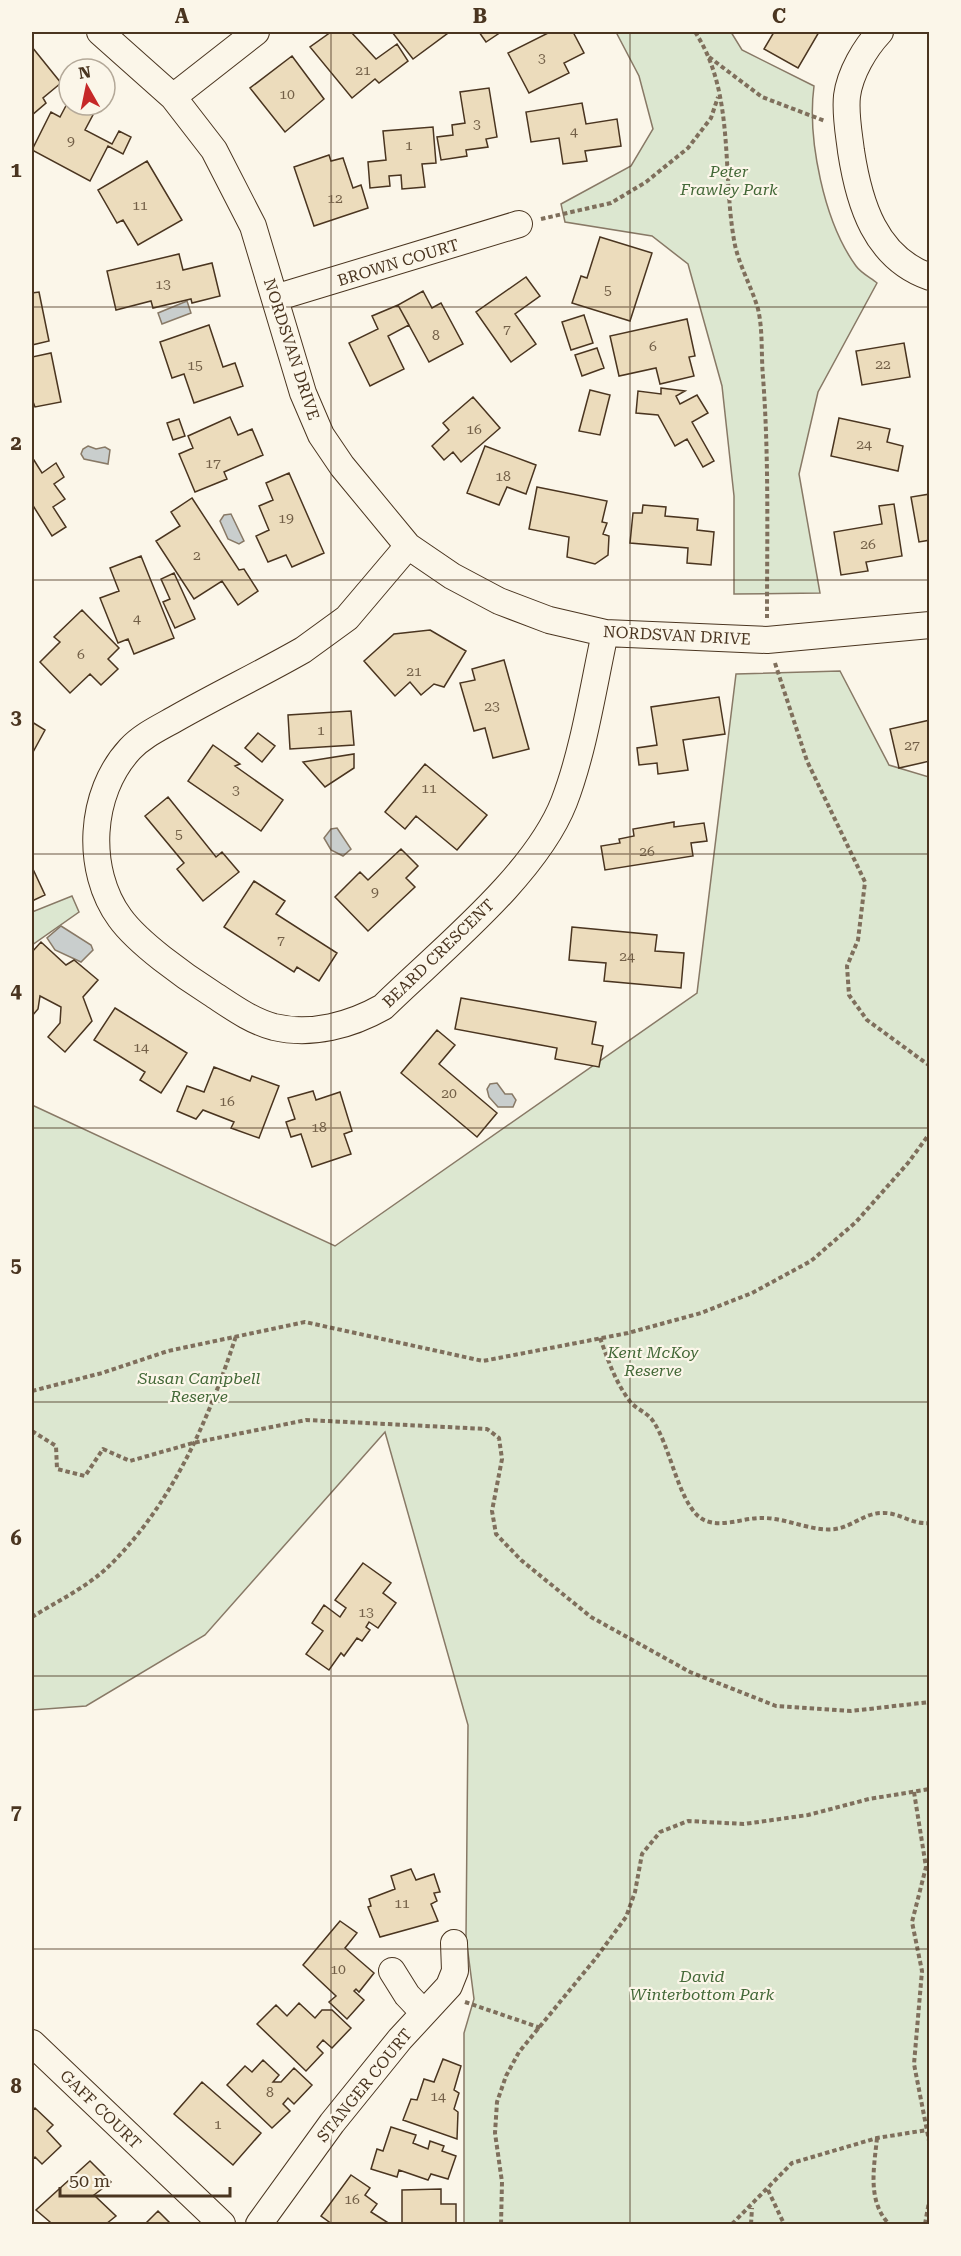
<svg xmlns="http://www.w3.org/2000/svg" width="961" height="2256" viewBox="0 0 961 2256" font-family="'Roboto Serif',serif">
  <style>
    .green { fill: #dce7d0; stroke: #887966; stroke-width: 1.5 }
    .water { fill: #c9cecd; stroke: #887966; stroke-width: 1.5 }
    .building { fill: #ecdcbc; stroke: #4a3520; stroke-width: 1.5 }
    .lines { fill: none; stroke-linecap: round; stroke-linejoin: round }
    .minor-casing { stroke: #4a3520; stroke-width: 28 }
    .path { stroke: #7f6f5c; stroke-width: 4; stroke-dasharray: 4.5 3; stroke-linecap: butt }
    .minor { stroke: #fbf6e9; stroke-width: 26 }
    .grid { fill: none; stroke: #4a3520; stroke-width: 1.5; stroke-opacity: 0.55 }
    .labels { text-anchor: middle; stroke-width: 4.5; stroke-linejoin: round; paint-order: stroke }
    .number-label { font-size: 14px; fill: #725f47 }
    .park-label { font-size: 16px; font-style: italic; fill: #436837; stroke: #fbf6e9 }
    .street-label { font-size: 16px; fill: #4a3520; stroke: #fbf6e9 }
    .neatline { fill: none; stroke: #4a3520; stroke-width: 2 }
    .grid-label { font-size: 20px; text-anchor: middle; font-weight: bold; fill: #4a3520 }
  </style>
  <rect width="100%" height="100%" fill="#fbf6e9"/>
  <path class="green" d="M 616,32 L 731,32 L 742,50 L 814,86 C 807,139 824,222 856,266 C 861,273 871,278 877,283 L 818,392 L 799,474 L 820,593 L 734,594 L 734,496 L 722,386 L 688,264 L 652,236 L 565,222 L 561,204 L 631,166 L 653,129 L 639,76 Z
    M 840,671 L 889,765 L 929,777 L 929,2224 L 464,2224 L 464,2033 L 474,1999 L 466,1937 L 468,1725 L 385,1432 L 205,1635 L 86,1706 L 32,1710 L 32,1105 L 335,1246 L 697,993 L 736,674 Z
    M 72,896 L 79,912 L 32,945 L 32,912 Z"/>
  <path class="water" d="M 187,301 L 191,313 L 162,324 L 158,313 Z
    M 88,446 L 96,449 L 105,447 L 110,450 L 108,464 L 84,459 L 81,454 L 83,449 Z
    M 231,514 L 244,541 L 239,544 L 228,539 L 220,521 L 224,515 Z
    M 337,828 L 351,849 L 343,856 L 331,850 L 324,838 L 331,829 Z
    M 61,926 L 91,945 L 93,950 L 81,962 L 55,950 L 47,938 Z
    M 497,1083 L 505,1094 L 512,1094 L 516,1100 L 513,1107 L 498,1107 L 489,1097 L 487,1089 L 490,1084 Z"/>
  <path class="building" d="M 331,32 L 351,32 L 376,59 L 397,44 L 408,61 L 379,83 L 375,79 L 352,98 L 310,47 Z
    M 392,32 L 448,32 L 448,33 L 413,59 Z
    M 479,32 L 501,32 L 486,42 Z
    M 550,32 L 573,32 L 584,53 L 564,63 L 569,73 L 529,93 L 508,53 Z
    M 774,32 L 819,32 L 798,68 L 764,49 Z
    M 32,47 L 61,83 L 43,98 L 46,103 L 32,115 Z
    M 292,56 L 324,99 L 285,132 L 250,88 Z
    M 489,88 L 497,137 L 486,139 L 488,147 L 466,150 L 467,156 L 441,160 L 437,137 L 453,135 L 452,125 L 465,123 L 460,92 Z
    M 69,100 L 69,105 L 84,105 L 95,111 L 85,130 L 112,144 L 119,131 L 131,137 L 123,154 L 108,146 L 90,181 L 32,150 L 51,112 L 60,117 Z
    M 582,103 L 586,124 L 617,119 L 621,146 L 585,151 L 587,161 L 563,164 L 559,138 L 531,142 L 526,112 Z
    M 433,127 L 436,163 L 422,164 L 425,187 L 402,189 L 401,175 L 389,176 L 390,186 L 370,188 L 368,162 L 386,160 L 383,131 Z
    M 329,155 L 331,161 L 343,158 L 353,188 L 361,185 L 368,208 L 314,226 L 294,167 Z
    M 147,161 L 182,220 L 138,245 L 123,220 L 117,223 L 98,190 Z
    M 600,237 L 652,253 L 630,321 L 572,303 L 581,276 L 587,278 Z
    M 179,254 L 183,270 L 212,263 L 220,296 L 192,303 L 191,299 L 153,308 L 151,301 L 116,310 L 107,271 Z
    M 526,277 L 540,296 L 515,314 L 536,344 L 511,362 L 476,312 Z
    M 423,291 L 432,308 L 441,303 L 463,344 L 429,362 L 398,305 Z
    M 39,292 L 49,341 L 32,345 L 32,293 Z
    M 398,305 L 409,325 L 388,336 L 404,369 L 370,386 L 349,343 L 378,329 L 372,316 Z
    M 584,315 L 593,343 L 571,350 L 562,322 Z
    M 687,319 L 695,356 L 689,357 L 694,376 L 660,384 L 656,368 L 619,376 L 610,336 Z
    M 209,325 L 223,367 L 235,363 L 243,386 L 194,403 L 184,374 L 172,378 L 160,342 Z
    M 904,343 L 910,377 L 862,385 L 856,351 Z
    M 597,348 L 604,368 L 582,376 L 575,355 Z
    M 51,353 L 61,402 L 35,407 L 32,399 L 32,357 Z
    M 661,388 L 685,391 L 676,396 L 680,404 L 697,395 L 708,413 L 692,422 L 714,461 L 703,467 L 687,439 L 675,446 L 658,415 L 636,413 L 638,391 L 661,394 Z
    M 590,390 L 610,395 L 600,435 L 579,431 Z
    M 473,397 L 500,428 L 461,462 L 453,452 L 444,460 L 432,446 L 449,430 L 443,423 Z
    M 230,417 L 238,435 L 252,429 L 263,455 L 224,472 L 227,479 L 195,492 L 179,454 L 193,448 L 188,436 Z
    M 839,418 L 890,429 L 887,442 L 903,446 L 898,471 L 831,456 Z
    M 179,419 L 185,436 L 173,440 L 167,423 Z
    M 485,446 L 536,465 L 526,494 L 507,487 L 499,505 L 467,493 Z
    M 32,457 L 42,473 L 56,463 L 64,477 L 54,484 L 65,499 L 53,507 L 66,527 L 52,536 L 32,504 Z
    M 289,473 L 324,553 L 292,567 L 286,555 L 268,562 L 256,536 L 269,530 L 259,506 L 273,500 L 266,483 Z
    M 537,487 L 607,501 L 602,522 L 607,523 L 603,534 L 609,536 L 608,555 L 595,564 L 567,557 L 569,537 L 529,529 Z
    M 930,494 L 930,540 L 919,542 L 911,497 Z
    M 192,498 L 239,570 L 244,569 L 258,591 L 238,605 L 222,581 L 194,599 L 156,541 L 180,526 L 171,512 Z
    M 894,504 L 902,556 L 866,562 L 868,571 L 841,575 L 834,532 L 882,524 L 879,506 Z
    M 643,505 L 666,507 L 665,516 L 698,519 L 697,530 L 714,532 L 711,565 L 687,563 L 688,548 L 630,543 L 633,513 L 642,513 Z
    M 141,556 L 174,638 L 134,654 L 128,639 L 118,643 L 100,598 L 119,591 L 110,568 Z
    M 174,573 L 195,619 L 175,628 L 163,602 L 170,599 L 161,579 Z
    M 82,610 L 119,648 L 108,659 L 118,669 L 101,685 L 90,674 L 70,693 L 40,662 L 60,642 L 54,637 Z
    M 430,630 L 466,651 L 444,687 L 434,684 L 421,695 L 410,682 L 395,696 L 364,661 L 394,634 Z
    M 504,660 L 529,749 L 493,758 L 485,728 L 474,731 L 460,683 L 475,680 L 472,669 Z
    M 719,697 L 725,734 L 683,740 L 688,770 L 658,774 L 657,763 L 639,765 L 637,748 L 657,745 L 651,707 Z
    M 351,711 L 354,745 L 290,749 L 288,715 Z
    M 930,720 L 930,761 L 899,768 L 890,729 Z
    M 32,722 L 45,730 L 32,754 Z
    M 258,733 L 275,746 L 262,762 L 245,748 Z
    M 213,745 L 240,764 L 235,766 L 283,800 L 261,831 L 188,781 Z
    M 354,754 L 354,768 L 325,787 L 303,762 Z
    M 425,764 L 487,815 L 457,850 L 416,816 L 405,829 L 385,812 Z
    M 168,797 L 216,857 L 222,852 L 239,872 L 203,901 L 177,869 L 184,863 L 145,816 Z
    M 674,822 L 674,827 L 704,823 L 707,841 L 691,843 L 693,856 L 605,870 L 601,846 L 620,843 L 619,839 L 634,836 L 633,829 Z
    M 401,849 L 418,866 L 406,878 L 415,887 L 368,931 L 335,897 L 360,872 L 368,880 Z
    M 32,867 L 45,895 L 32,901 Z
    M 254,881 L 285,901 L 276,914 L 337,953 L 319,981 L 297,967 L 294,972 L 224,927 Z
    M 572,927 L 657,935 L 655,951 L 684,953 L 681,988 L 604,981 L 606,963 L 569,960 Z
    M 41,942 L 66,965 L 74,960 L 98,980 L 83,997 L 92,1021 L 65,1052 L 48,1037 L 60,1023 L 61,1007 L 40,996 L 38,1009 L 32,1016 L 32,952 Z
    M 461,998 L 596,1022 L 592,1044 L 603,1046 L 599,1067 L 555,1059 L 557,1048 L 455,1029 Z
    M 115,1008 L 187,1053 L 161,1093 L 140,1080 L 145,1072 L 94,1040 Z
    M 437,1030 L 455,1045 L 439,1064 L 497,1113 L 477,1137 L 401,1073 Z
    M 214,1067 L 250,1081 L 252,1076 L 279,1086 L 259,1138 L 231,1128 L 234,1122 L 203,1110 L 196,1119 L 177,1111 L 187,1086 L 204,1092 Z
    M 313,1091 L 316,1100 L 340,1092 L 352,1131 L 344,1134 L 351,1154 L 312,1167 L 301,1134 L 291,1137 L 286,1122 L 295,1119 L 288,1098 Z
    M 363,1563 L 391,1583 L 383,1593 L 396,1603 L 378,1628 L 369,1622 L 366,1627 L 370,1630 L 362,1641 L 357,1638 L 344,1656 L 341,1653 L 329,1670 L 306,1654 L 323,1631 L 312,1623 L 324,1605 L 340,1617 L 346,1608 L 335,1600 Z
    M 411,1869 L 416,1880 L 434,1874 L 440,1892 L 434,1893 L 437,1901 L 431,1904 L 438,1921 L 380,1937 L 368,1907 L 371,1906 L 369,1899 L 395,1889 L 391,1876 Z
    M 340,1921 L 357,1933 L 345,1948 L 374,1973 L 359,1992 L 356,1989 L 354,1991 L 364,2000 L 347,2019 L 329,2002 L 336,1996 L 303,1965 Z
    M 299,2003 L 315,2018 L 322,2010 L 332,2010 L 351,2028 L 332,2048 L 323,2040 L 317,2047 L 323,2053 L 306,2071 L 257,2024 L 276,2005 L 287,2016 Z
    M 443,2059 L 461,2066 L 454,2090 L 459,2093 L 454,2109 L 458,2112 L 457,2139 L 403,2120 L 411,2099 L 417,2100 L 424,2079 L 434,2082 Z
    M 263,2060 L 279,2075 L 273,2082 L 281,2082 L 294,2068 L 312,2085 L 294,2104 L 288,2098 L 283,2104 L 290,2111 L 272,2128 L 227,2085 L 245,2066 L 252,2072 Z
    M 202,2082 L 261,2133 L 233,2165 L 174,2114 Z
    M 35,2108 L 53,2125 L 47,2131 L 61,2146 L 42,2164 L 35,2157 L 32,2160 L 32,2111 Z
    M 391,2127 L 416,2135 L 413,2143 L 428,2149 L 430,2141 L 444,2146 L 442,2151 L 456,2156 L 448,2179 L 431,2174 L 428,2180 L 399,2170 L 397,2177 L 371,2169 L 377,2149 L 383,2151 Z
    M 90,2161 L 111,2182 L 94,2195 L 116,2216 L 106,2224 L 48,2224 L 50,2222 L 36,2210 Z
    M 351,2175 L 370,2188 L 365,2195 L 377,2204 L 371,2212 L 390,2224 L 332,2224 L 321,2216 Z
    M 441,2189 L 441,2204 L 456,2204 L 456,2224 L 402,2224 L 402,2190 Z
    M 158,2211 L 171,2224 L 145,2224 Z"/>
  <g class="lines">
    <g class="minor-casing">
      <path id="minor" d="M 100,32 L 173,97 L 214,150 L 253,226 L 303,393 L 321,435 L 342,466 L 408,546 L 452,576 L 499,601 L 549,620 L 605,633 L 767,640 L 930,625
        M 880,32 C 865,48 850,73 847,96 C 845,114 849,134 851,151 C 859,203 875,258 930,277
        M 173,97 L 256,32
        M 275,298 L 519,224
        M 408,546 L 347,618 L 303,650 C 261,674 217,695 175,719 C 159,728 142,736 130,749 C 89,793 85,870 120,918 C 138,943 184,976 211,993 C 231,1006 251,1021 274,1027 C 312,1036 351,1025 383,1007 C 440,951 535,876 564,802 C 584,750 593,688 605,633
        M 392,1971 L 407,1995 L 424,2013
        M 32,2043 L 222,2224
        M 259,2224 L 332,2123 L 400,2039 L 449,1986 L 455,1971 L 454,1943"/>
    </g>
    <path class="path" d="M 695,32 C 735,92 722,172 734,240 C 738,264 751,285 758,309 C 763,330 761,355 763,377 C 769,457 767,538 767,618
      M 709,57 L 762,97 L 825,121
      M 541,219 L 611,203 L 646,182 L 688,148 L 711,118 L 718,97
      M 775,663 L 807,761 L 865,882 L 858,940 L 847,966 L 849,995 L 867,1020 L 930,1066
      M 600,1338 C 608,1360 615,1381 629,1400 C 635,1409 647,1412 653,1421 C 670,1446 677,1495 697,1515 C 714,1532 743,1517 763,1518 C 787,1518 812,1532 835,1529 C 852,1527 864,1513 882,1513 C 899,1512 912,1525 930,1523
      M 32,1391 L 102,1373 L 168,1351 L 305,1322 L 483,1361 L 628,1333 L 701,1313 L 752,1293 L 811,1261 L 856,1222 L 908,1163 L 930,1133
      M 32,1431 L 56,1446 L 57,1469 L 85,1476 L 103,1449 L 130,1461 L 193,1443 L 306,1420 L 487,1429 L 499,1438 L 502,1459 L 492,1511 L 496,1534 L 521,1560 L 591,1617 L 690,1672 L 776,1706 L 851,1711 L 930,1702
      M 32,1617 C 56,1602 87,1587 108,1567 C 172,1505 209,1419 236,1336
      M 914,1792 L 926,1867 L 912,1922 L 922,1971 L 914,2064 L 930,2146
      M 465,2002 L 541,2028
      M 877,2138 C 874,2168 867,2201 889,2224
      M 768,2190 L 784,2224
      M 501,2224 L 502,2182 L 495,2133 L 497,2102 L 506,2076 L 519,2052 L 596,1958 L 626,1917 L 635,1892 L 642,1854 L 660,1832 L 688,1821 L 744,1824 L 808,1815 L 869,1799 L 930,1789
      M 732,2224 L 792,2163 L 877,2138 L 927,2130
      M 751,2224 L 752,2208
      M 925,2224 L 930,2196"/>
    <use href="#minor" class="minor"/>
  </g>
  <path class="grid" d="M 331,32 L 331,2224M 630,32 L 630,2224M 32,307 L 930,307M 32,580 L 930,580M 32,854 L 930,854M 32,1128 L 930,1128M 32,1402 L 930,1402M 32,1676 L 930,1676M 32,1949 L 930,1949"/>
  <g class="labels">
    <g class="number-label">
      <text x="542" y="63">3</text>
      <text x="363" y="75">21</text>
      <text x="287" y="99">10</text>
      <text x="477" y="129">3</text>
      <text x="574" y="136">4</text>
      <text x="71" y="146">9</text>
      <text x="409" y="150">1</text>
      <text x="335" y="203">12</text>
      <text x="140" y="210">11</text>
      <text x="163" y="289">13</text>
      <text x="608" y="295">5</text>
      <text x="507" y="334">7</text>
      <text x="436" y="340">8</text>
      <text x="653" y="351">6</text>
      <text x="883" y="369">22</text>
      <text x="195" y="370">15</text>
      <text x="474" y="434">16</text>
      <text x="864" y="449">24</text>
      <text x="213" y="468">17</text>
      <text x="503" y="481">18</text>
      <text x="286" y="523">19</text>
      <text x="868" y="549">26</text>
      <text x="197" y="560">2</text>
      <text x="137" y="623">4</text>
      <text x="81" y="659">6</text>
      <text x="414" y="676">21</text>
      <text x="492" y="711">23</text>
      <text x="321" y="735">1</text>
      <text x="912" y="750">27</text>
      <text x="429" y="793">11</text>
      <text x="236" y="795">3</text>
      <text x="179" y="839">5</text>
      <text x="647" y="856">26</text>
      <text x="375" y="897">9</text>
      <text x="281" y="945">7</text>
      <text x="627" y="961">24</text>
      <text x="141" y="1052">14</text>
      <text x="449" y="1098">20</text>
      <text x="227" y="1106">16</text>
      <text x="319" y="1132">18</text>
      <text x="366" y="1617">13</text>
      <text x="402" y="1908">11</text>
      <text x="338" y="1974">10</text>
      <text x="270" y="2097">8</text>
      <text x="438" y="2101">14</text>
      <text x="218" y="2129">1</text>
      <text x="352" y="2204">16</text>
    </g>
    <g class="park-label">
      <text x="729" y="177">Peter<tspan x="729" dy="18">Frawley Park</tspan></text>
      <text x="653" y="1358">Kent McKoy<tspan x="653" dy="18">Reserve</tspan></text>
      <text x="199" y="1384">Susan Campbell<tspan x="199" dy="18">Reserve</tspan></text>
      <text x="702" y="1982">David<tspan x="702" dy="18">Winterbottom Park</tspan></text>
    </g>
    <g class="street-label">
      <text transform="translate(398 262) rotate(-17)" y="6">BROWN COURT</text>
      <text transform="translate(292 349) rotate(72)" y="6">NORDSVAN DRIVE</text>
      <text transform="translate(677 635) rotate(3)" y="6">NORDSVAN DRIVE</text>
      <text transform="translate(438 953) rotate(-44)" y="6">BEARD CRESCENT</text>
      <text transform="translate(364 2085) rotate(-51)" y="6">STANGER COURT</text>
      <text transform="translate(101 2109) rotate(44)" y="6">GAFF COURT</text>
    </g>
  </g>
  <rect width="961" height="2256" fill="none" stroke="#fbf6e9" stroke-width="66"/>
  <g transform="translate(87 87) rotate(351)"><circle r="28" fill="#fbf6e9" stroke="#b4a999" stroke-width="1.5"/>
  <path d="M0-4.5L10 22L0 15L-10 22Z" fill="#c62828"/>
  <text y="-9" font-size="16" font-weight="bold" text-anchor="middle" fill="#4a3520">N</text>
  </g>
  <path d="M60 2187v9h170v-9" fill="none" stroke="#4a3520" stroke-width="3"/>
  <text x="69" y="2187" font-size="18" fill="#4a3520" stroke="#fbf6e9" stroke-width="4.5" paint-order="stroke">50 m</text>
  <rect x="33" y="33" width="895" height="2190" class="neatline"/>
  <g class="grid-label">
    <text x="182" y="23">A</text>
    <text x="480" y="23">B</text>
    <text x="779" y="23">C</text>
    <text x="16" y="177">1</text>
    <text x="16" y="450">2</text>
    <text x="16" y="724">3</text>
    <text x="16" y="998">4</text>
    <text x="16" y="1272">5</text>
    <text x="16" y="1545">6</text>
    <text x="16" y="1819">7</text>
    <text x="16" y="2093">8</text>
  </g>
</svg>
